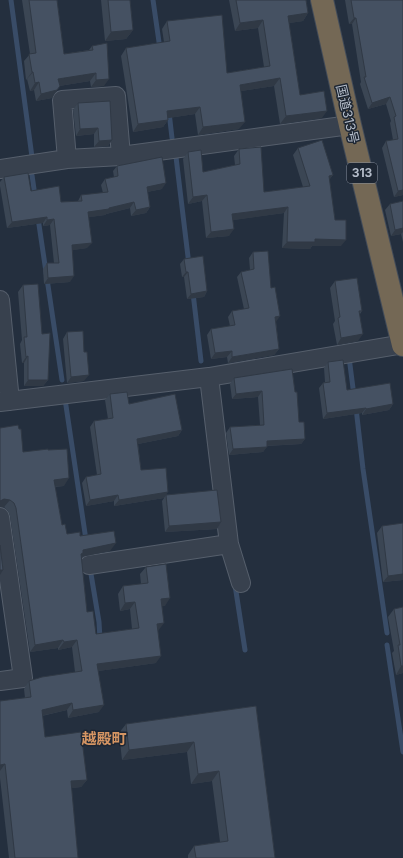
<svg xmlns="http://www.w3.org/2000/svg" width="403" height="858" viewBox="0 0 403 858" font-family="Inter,'Noto Sans JP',sans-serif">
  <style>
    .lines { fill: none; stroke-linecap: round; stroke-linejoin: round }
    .stream { stroke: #394c67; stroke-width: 5 }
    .street-casing { stroke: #565f6c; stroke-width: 20 }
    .highway-casing { stroke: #434c59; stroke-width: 24 }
    .street { stroke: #38414e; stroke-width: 18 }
    .highway { stroke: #746855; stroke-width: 22 }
    .wall { fill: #3b4654 }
    .shaded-wall { fill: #303945 }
    .building { fill: #455162; stroke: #303945 }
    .labels { text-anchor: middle; stroke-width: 3; stroke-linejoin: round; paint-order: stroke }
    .shield { fill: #1d2633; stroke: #878f9c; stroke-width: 1 }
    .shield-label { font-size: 12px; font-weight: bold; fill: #b4bcc9 }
    .street-label { font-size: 13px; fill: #b4bcc9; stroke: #1d2633 }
    .quarter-label { font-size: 15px; font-weight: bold; fill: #d59563; stroke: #1d2633 }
  </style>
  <rect width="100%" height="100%" fill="#242f3e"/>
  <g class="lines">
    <path class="stream" d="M 11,0 L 32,157
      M 153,0 L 160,49
      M 169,112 L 172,138
      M 176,157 L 189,265
      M 32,175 L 35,196
      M 38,218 L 62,380
      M 193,293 L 201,361
      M 349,357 L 354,396
      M 65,399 L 86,540
      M 356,408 L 363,469 L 387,633
      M 90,568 L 99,622 L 100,639
      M 235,585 L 245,650
      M 387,645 L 403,752"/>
    <g class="street-casing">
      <path id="street" d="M 67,159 L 62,100 L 116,96 L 121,156
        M 0,169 L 67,159 L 121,156 L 350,125
        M 0,300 L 10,401
        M 209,377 L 229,544 L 241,583
        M 0,402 L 209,377 L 403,344
        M 0,517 L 23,678 L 0,681
        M 89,565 L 229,544"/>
    </g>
    <g class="highway-casing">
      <path id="highway" d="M 322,0 L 350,125 L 403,345"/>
    </g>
    <use href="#street" class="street"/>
    <use href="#highway" class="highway"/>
  </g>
  <path class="wall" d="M 22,0 L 57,0 L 64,54 L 89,50 L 92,46 L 104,86 L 91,87 L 90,81 L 59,86 L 52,98 L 36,101 L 34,90 L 30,91 L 27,79 L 26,80 L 24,61 L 30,54 Z
    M 101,0 L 130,0 L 133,30 L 126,39 L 105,41 Z
    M 229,0 L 306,0 L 308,13 L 303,21 L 289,23 L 300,95 L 322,118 L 280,124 L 274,86 L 241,91 L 239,129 L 198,135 L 195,114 L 168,118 L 168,120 L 163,127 L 133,132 L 121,56 L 126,48 L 164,42 L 162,29 L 167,21 L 227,73 L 264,67 L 258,28 L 235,31 Z
    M 345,0 L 403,0 L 403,195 L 394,197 L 382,148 L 386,141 L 393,140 L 390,123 L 391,121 L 386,104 L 368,109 L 360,84 L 361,82 L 352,24 L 349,24 Z
    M 78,103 L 112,140 L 108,146 L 94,147 L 94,134 L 76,136 L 73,110 Z
    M 298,148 L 333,175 L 329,180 L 335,220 L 341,246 L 312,246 L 310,249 L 282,248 L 284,213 L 233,220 L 229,236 L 206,238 L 202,201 L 188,204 L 183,159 L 188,152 L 203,172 L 235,165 L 234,156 L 239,149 L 264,192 L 303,187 L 293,155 Z
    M 117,166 L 162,189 L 147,192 L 150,207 L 146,213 L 131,216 L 130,208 L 106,214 L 105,215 L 89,217 L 87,248 L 72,250 L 70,282 L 44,284 L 43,269 L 47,263 L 54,263 L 50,225 L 43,226 L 43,223 L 7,228 L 0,186 L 0,182 L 4,177 L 31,191 L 61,202 L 78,201 L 81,195 L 103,193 L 101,185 L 105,179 L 114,177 L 113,171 Z
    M 403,201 L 403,242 L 401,234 L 391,236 L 385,210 L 390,204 Z
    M 253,252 L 271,288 L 276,322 L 279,349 L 274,355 L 228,363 L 227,357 L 211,359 L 207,335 L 211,329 L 230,326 L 228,317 L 232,311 L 244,309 L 237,277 L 241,272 L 250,270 L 249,258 Z
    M 184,259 L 207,291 L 204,297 L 187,299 L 184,277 L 182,277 L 180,264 Z
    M 335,281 L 362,311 L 360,314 L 358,341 L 337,345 L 333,324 L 335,321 L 330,288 Z
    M 23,285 L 42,334 L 48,380 L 43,386 L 24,386 L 24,363 L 22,363 L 20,344 L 22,340 L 18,292 Z
    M 67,332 L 84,381 L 67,383 L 63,339 Z
    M 328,362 L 347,390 L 393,404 L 389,410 L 362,415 L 362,413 L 323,419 L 319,388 L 323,383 L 325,382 L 324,368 Z
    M 292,369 L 299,422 L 305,439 L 301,444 L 267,446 L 263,452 L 229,455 L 226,433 L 230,427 L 260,425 L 258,397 L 232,399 L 230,384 L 234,378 Z
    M 110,394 L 182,430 L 178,436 L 138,444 L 141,470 L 167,495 L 221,522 L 217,529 L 165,532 L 162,501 L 164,498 L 114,506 L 114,501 L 86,506 L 82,483 L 86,477 L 97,475 L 90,427 L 94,421 L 108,419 L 105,400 Z
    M 48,450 L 64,486 L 55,487 L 62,525 L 67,534 L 80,536 L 110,551 L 81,557 L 87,612 L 96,634 L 132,629 L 130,609 L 120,611 L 118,594 L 123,586 L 141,584 L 140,574 L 146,567 L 165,606 L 162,606 L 158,631 L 156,663 L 98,671 L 99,712 L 68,718 L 67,710 L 42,716 L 45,737 L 87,780 L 81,787 L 71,788 L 78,858 L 9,858 L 0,778 L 0,701 L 25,698 L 24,689 L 29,681 L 75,672 L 72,647 L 58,650 L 58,648 L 30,652 L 10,516 L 8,511 L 4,507 L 23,452 Z
    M 382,526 L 403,580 L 383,582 L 377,533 Z
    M 403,607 L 403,673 L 396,675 L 392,653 L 394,651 L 388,617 L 394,609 Z
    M 256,706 L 275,858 L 188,858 L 188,855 L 194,846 L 220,842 L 212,781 L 191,784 L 187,752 L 122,760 L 119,733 L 126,724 Z"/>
  <path class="shaded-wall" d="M 308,13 L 303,21 L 283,24 L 288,16 Z
    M 354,18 L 356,18 L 352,24 L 349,24 Z
    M 263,20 L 258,28 L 235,31 L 240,23 Z
    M 133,30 L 126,39 L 105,41 L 111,32 Z
    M 32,72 L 33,72 L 27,79 L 26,80 Z
    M 96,73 L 90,81 L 53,87 L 58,79 Z
    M 280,78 L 274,86 L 235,92 L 240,85 Z
    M 109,79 L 104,86 L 91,87 L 96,80 Z
    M 39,82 L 34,90 L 30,91 L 35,83 Z
    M 57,90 L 52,98 L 36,101 L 41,94 Z
    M 390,97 L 386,104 L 368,109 L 372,103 Z
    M 200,107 L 195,114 L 162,119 L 167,111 Z
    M 327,111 L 322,118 L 280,124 L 286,116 Z
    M 168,120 L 163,127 L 133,132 L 138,124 Z
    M 245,122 L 239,129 L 198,135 L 203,127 Z
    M 98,128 L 94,134 L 76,136 L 80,129 Z
    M 112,140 L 108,146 L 94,147 L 99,141 Z
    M 333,175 L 328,181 L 329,176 Z
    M 166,183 L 162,189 L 142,193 L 147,187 Z
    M 403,190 L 403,195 L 394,197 L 398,191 Z
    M 207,195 L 202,201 L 188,204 L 193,197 Z
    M 134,202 L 130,208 L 106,214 L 105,215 L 84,218 L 88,212 L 109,208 Z
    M 150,207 L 146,213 L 131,216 L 136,210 Z
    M 288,207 L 284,213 L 227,221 L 232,214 Z
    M 47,217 L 43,223 L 7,228 L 12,222 Z
    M 54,219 L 50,225 L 43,226 L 47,220 Z
    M 403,228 L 403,232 L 401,234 L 391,236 L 395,230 Z
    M 234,229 L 229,236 L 206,238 L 211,232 Z
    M 315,239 L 346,240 L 341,246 L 312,246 L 310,249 L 282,248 L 287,242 Z
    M 92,243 L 87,248 L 68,251 L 72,245 Z
    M 186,272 L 188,272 L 184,277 L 182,277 Z
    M 74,276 L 70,282 L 44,284 L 48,278 Z
    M 207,291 L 204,297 L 187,299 L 191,294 Z
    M 280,316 L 276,322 L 275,317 Z
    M 363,334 L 358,341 L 337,345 L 341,338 Z
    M 279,349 L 274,355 L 228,363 L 232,357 Z
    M 232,351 L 227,357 L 211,359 L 215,353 Z
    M 28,356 L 24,363 L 22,363 L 26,357 Z
    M 89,375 L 84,381 L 67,383 L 71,377 Z
    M 28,380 L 48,380 L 43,386 L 24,386 Z
    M 262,391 L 258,397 L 232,399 L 236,394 Z
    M 393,404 L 389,410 L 362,415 L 366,409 Z
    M 366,408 L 362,413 L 323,419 L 327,413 Z
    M 182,430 L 178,436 L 133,445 L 137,439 Z
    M 305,439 L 301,444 L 263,446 L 267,441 Z
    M 267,447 L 263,452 L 229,455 L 233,449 Z
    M 69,478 L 64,486 L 48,487 L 54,480 Z
    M 168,492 L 164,498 L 114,506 L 119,500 Z
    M 118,495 L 114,501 L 86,506 L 90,500 Z
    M 4,499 L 10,500 L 4,507 L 0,507 L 0,501 Z
    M 221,522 L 217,529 L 165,532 L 169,526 Z
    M 116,543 L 110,551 L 81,557 L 78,561 L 83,550 Z
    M 0,570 L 3,570 L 0,575 Z
    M 403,574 L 403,580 L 383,582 L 388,576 Z
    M 170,598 L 165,606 L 155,607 L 161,599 Z
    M 135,602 L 130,609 L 120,611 L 125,603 Z
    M 164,623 L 158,631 L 152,632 L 157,624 Z
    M 63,640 L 58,648 L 30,652 L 35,645 Z
    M 77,640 L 72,647 L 58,650 L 64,642 Z
    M 161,656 L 156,663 L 91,672 L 97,664 Z
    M 401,666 L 403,666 L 403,673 L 396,675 Z
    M 72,703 L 67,710 L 36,717 L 42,710 Z
    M 104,705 L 99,712 L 68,718 L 73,710 Z
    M 194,742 L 187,752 L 122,760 L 129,750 Z
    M 5,764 L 0,771 L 0,765 Z
    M 219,771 L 212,781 L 191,784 L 198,774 Z
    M 87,780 L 81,787 L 65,789 L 71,781 Z"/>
  <path class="building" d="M 29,0 L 57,0 L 64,54 L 93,50 L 92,46 L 107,43 L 109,79 L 96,80 L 96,73 L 58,79 L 60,86 L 57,90 L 41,94 L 39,82 L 35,83 L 33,72 L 32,72 L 29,54 L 36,53 Z
    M 108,0 L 130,0 L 133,30 L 111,32 Z
    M 236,0 L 306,0 L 308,13 L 288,16 L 300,95 L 324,91 L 327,111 L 286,116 L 280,78 L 240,85 L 245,122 L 203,127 L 200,107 L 167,111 L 168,120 L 138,124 L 126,48 L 170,41 L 167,21 L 222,15 L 227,73 L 270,66 L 263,20 L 240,23 Z
    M 351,0 L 403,0 L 403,190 L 398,191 L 386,141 L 398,139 L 394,117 L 396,116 L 390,97 L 372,103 L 364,77 L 366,77 L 356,18 L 354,18 Z
    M 110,101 L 112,140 L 99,141 L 98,128 L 80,129 L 78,103 Z
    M 322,140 L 333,175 L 329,176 L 335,220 L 346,220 L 346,240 L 315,239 L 315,242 L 287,242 L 288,207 L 232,214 L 234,229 L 211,232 L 207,195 L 193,197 L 188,152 L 201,150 L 203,172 L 240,164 L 239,149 L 261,147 L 264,192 L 310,186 L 298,148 Z
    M 162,157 L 166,183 L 147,187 L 150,207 L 136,210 L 134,202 L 109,208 L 109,209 L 88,212 L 92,243 L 72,245 L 74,276 L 48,278 L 47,263 L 59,263 L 54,219 L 47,220 L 47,217 L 12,222 L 4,177 L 28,173 L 31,191 L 59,186 L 61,202 L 82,201 L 81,195 L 108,192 L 105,179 L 118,176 L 117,166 Z
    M 403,201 L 403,228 L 395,230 L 390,204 Z
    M 268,251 L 271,288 L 275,287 L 280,316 L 275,317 L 279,349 L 232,357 L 232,351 L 215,353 L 211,329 L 235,325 L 232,311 L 249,308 L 241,272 L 254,269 L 253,252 Z
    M 203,256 L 207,291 L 191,294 L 188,272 L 186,272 L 184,259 Z
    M 357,278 L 362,311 L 359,311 L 363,334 L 341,338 L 338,318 L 340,317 L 335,281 Z
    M 38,284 L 42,334 L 50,333 L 48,380 L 28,380 L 28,356 L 26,357 L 24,337 L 27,337 L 23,285 Z
    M 83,331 L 84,352 L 87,352 L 89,375 L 71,377 L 67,332 Z
    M 343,360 L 347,390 L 390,383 L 393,404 L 366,409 L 366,408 L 327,413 L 323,383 L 330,382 L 328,362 Z
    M 292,369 L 295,392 L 297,392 L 299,422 L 304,422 L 305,439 L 267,441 L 267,447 L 233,449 L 230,427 L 264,425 L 262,391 L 236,394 L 234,378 Z
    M 127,392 L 129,404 L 175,394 L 182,430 L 137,439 L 141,470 L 166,468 L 168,492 L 119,500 L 118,495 L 90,500 L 86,477 L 101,474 L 94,421 L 113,418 L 110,394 Z
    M 18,425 L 19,429 L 21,429 L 23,452 L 48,449 L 48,450 L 67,449 L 69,478 L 54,480 L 62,525 L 65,524 L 67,534 L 80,532 L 80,536 L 114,531 L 116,543 L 83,550 L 83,553 L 81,554 L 87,612 L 93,611 L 96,634 L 139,628 L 135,602 L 125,603 L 123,586 L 148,583 L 146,567 L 166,564 L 170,598 L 161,599 L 164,623 L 157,624 L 161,656 L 97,664 L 104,705 L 73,710 L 72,703 L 42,710 L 45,737 L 81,732 L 87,780 L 71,781 L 78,858 L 15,858 L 5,764 L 0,765 L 0,701 L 31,697 L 29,681 L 42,677 L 82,671 L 77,640 L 64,642 L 63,640 L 35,645 L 16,508 L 14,503 L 10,500 L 4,499 L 0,501 L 0,428 Z
    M 217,490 L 221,522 L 169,526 L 166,495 Z
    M 403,523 L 403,574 L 388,576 L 382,526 Z
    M 0,545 L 3,570 L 0,570 Z
    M 403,607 L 403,666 L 401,666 L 398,645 L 400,645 L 394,609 Z
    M 256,706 L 275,858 L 196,858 L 194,846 L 228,841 L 219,771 L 198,774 L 194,742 L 129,750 L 126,724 Z"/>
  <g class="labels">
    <rect class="shield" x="347" y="163" width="30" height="20" rx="3"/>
    <g class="shield-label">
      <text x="362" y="177">313</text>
    </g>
    <g class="street-label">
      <text transform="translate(348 114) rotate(77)" y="5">国道313号</text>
    </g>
    <g class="quarter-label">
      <text x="104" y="744">越殿町</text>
    </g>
  </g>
</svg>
